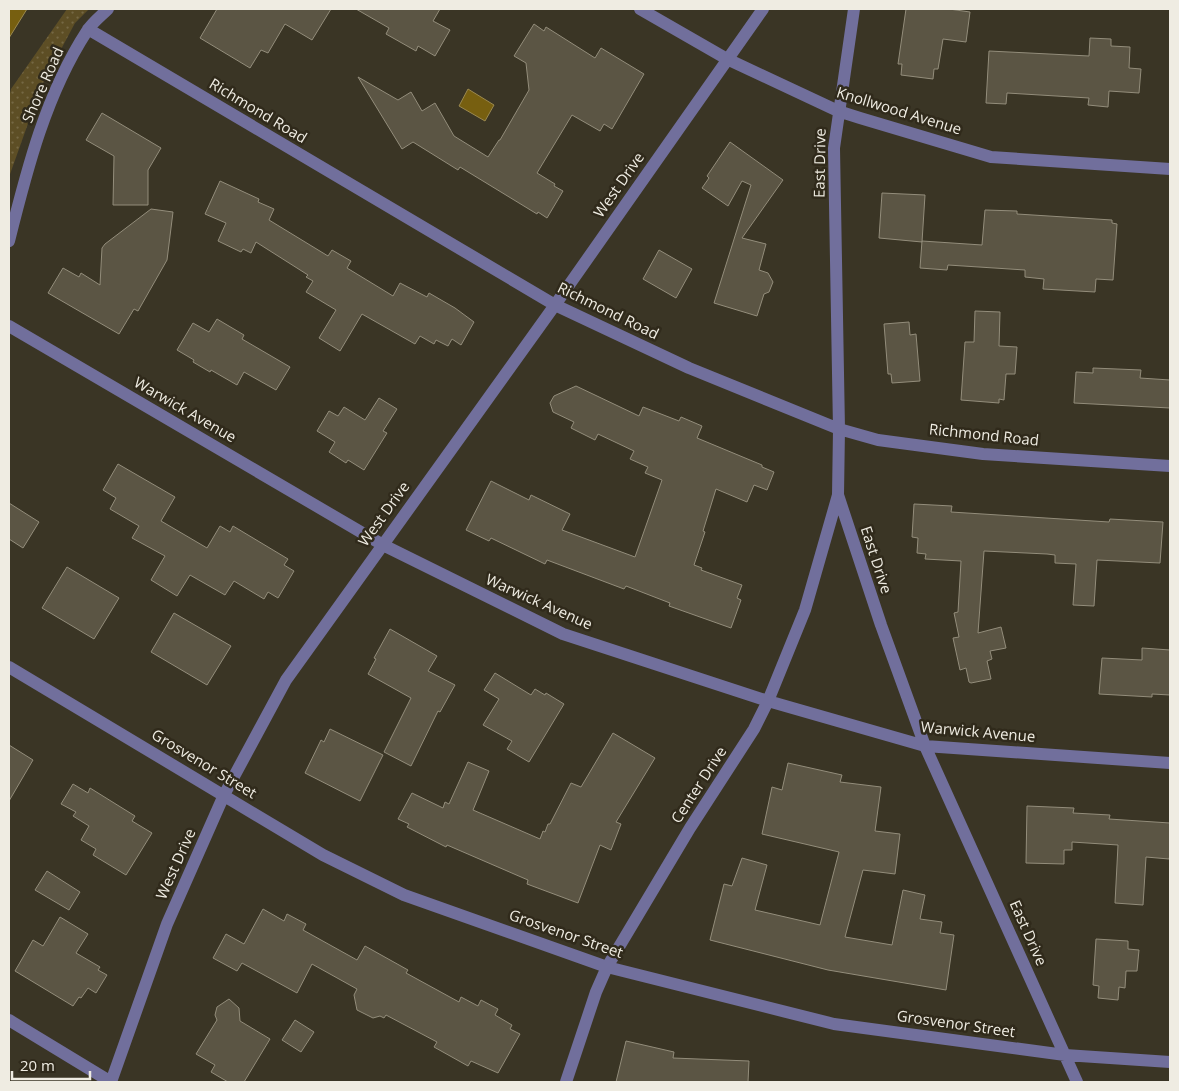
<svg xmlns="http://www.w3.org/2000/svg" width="1179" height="1091" viewBox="0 0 1179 1091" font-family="'Open Sans',sans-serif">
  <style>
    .grass { fill: url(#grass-dots) }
    .water { fill: #775f10; stroke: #9b894f }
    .building { fill: #5b5544; stroke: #938d7b }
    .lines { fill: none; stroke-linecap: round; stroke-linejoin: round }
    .minor { stroke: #716f9c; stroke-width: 12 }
    .labels { text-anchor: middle; stroke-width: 5; stroke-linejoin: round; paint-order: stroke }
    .street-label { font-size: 15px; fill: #efece2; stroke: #302a1b }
  </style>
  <defs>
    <pattern id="grass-dots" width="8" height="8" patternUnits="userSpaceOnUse" patternTransform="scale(1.25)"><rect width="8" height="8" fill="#5d4e25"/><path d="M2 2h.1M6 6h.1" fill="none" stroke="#756844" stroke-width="1.8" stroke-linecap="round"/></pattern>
  </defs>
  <rect width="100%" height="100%" fill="#3a3525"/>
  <path class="grass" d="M 67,9 L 89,9 L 75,23 L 41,87 L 9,177 L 9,98 L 11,89 Z"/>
  <path class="water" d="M 9,9 L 27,9 L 9,38 Z
    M 468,89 L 494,105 L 485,121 L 459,106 Z"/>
  <path class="building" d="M 217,9 L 331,9 L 312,40 L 285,24 L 268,53 L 261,50 L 250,68 L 200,38 Z
    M 356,9 L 440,9 L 433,21 L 450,30 L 435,56 L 418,46 L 416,51 L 386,34 L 389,28 Z
    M 906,9 L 949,9 L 970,12 L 966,42 L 943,39 L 938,69 L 934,69 L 933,79 L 901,75 L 902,64 L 898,64 Z
    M 534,24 L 544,31 L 546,27 L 595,58 L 601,48 L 644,74 L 612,129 L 604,124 L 600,131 L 572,115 L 537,173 L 555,184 L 554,186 L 563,191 L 547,218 L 538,212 L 537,214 L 460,167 L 458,170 L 413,142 L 402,149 L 358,77 L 398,100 L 411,92 L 422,111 L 435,103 L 454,136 L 488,157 L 499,140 L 500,140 L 529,90 L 526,63 L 514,56 Z
    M 1090,38 L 1111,39 L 1111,46 L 1130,47 L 1129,68 L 1141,69 L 1139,93 L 1109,91 L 1108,107 L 1088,105 L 1089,98 L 1007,93 L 1006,104 L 986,103 L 989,51 L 1089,56 Z
    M 102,113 L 161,148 L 148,170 L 148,205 L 113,205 L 114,156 L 86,140 Z
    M 730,142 L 783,180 L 742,238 L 766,244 L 759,270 L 768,273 L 773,282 L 769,292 L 764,294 L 757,316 L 714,303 L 751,185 L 742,181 L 728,206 L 702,188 L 709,178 L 707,176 Z
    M 220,181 L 259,199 L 258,202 L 274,209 L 269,220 L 328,256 L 332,250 L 351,261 L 347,268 L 393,296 L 400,283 L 427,297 L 429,293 L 455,308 L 474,322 L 461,345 L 452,339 L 448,346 L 436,340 L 434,344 L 420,336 L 415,344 L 362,314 L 340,351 L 319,338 L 336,310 L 306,292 L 313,281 L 306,277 L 308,275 L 256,242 L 251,253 L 243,249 L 241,252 L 218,241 L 226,223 L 205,214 Z
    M 882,193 L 925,195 L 922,242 L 879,238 Z
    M 151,209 L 173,212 L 167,260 L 138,311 L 134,309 L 119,334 L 48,293 L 63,268 L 79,277 L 81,273 L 100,285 L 102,248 L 105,244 Z
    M 985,210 L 1017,211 L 1017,214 L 1112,220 L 1112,223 L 1117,224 L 1113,280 L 1096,279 L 1095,292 L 1043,289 L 1044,279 L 1025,277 L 1025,270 L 948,265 L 947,270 L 920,268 L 922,241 L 982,245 Z
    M 659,250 L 692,269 L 676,298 L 643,279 Z
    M 975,311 L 1000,312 L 999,346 L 1017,347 L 1015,374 L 1006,374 L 1004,400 L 999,399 L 999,403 L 961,400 L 965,342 L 974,342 Z
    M 217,319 L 244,335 L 242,339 L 290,367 L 276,390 L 244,372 L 237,385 L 211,370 L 210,372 L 193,362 L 194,360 L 177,350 L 193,323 L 209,332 Z
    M 909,322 L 910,335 L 916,334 L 920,381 L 892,383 L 891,374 L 888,374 L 884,324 Z
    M 1093,368 L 1141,370 L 1140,378 L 1170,380 L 1170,408 L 1074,403 L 1076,372 L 1093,373 Z
    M 576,386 L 639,416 L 643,407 L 679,421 L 681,417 L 702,426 L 697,438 L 762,465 L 762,467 L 774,472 L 767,490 L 754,485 L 747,502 L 716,489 L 703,531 L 705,532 L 694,565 L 702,568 L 701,570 L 742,585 L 737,598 L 741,600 L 731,628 L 669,606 L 670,603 L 626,586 L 624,589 L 547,560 L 545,564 L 491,538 L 489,541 L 466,530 L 491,481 L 529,500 L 531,495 L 570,514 L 562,530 L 635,557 L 662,480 L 645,473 L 648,467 L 630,459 L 634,451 L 598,434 L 595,440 L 571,428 L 574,422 L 553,412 L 550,403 L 554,396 Z
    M 379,398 L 397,409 L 383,431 L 387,433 L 364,470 L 348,460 L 346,463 L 329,452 L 335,442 L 317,431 L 329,411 L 338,416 L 344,407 L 365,420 Z
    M 118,464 L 175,497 L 161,521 L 207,548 L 220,526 L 230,532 L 233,526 L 288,559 L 284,565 L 294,571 L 278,598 L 268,592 L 264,599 L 234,581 L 225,595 L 190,575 L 177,596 L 151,580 L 165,556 L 132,538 L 139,526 L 110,509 L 116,498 L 103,490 Z
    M 9,503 L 39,522 L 23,548 L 9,539 Z
    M 914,504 L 952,506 L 951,512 L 1109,522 L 1110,519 L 1163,522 L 1160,563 L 1097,560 L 1094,606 L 1073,605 L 1076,564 L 1055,563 L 1055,555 L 1047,554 L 984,551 L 978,633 L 1001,627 L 1006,648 L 990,651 L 992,659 L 987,661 L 991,679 L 971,683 L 969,682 L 966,668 L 960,670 L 953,638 L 959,637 L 954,613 L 958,612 L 961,561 L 925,559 L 926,554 L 917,553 L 918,538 L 912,537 Z
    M 67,567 L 119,598 L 94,639 L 42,608 Z
    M 174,613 L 231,646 L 207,685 L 151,652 Z
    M 390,629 L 437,656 L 428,671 L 455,685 L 440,712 L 438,711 L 411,766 L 384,752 L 411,698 L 368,674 L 376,659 L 374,658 Z
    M 1142,648 L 1170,650 L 1170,695 L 1152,694 L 1152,697 L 1099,694 L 1102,658 L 1142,660 Z
    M 495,673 L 531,695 L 535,689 L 545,695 L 546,693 L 564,704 L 529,762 L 507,749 L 512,741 L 483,725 L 499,699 L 484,690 Z
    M 330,729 L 383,755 L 360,801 L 305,773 L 321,740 L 324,742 Z
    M 613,733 L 655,758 L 616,822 L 621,824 L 611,850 L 600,845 L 578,903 L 527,884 L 528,880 L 447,845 L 446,847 L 407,827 L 409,824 L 398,819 L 412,793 L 443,808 L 445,802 L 449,804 L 468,762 L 489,771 L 473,810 L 540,839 L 543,831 L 545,832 L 548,824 L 550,824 L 571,783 L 581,787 Z
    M 9,745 L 33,760 L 9,801 Z
    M 788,763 L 842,775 L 840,782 L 881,787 L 875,831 L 900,834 L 895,874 L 863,870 L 845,937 L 892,945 L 903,890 L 925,895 L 920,919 L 942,922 L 940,933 L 954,935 L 946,990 L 828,970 L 710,940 L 724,884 L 732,886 L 742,858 L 767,865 L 755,910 L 820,925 L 839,852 L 762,834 L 772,787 L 782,790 Z
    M 73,784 L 88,793 L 90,788 L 135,816 L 132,821 L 152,833 L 126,875 L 93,855 L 96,849 L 81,840 L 89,826 L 73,816 L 76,812 L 61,804 Z
    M 1027,806 L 1074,808 L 1073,813 L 1110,815 L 1109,819 L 1170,823 L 1170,855 L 1169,859 L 1146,857 L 1143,905 L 1115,903 L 1118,845 L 1072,842 L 1072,850 L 1064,850 L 1064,864 L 1026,863 Z
    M 47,871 L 80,892 L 69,910 L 35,890 Z
    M 263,909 L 284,921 L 287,914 L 306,924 L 303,930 L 357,960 L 365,946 L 408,970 L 406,973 L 459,1002 L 461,997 L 478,1006 L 481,1000 L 498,1009 L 495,1015 L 512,1025 L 510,1029 L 520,1034 L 498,1073 L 471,1061 L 468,1066 L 434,1047 L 437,1042 L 386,1015 L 384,1018 L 380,1016 L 373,1018 L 357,1010 L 354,995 L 357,989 L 312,964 L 297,993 L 242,963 L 237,971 L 213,958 L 226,934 L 244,944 Z
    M 60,917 L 88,934 L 76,953 L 100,967 L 98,970 L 107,975 L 96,993 L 88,988 L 81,998 L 79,997 L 73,1006 L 15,971 L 33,940 L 43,946 Z
    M 1096,939 L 1128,941 L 1128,949 L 1139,950 L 1137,971 L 1126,971 L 1125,988 L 1119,987 L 1118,1000 L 1098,998 L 1099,986 L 1093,985 Z
    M 229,999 L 239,1008 L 240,1021 L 270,1039 L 244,1082 L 228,1082 L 211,1072 L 215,1065 L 196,1054 L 217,1020 L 215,1015 L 217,1007 Z
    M 295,1020 L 314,1032 L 301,1052 L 282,1040 Z
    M 626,1041 L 674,1052 L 673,1058 L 749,1061 L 748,1082 L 616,1082 Z"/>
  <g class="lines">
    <path class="minor" d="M 640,9 L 727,59 L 838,111 L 860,118 L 991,157 L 1170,169
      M 854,9 L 834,148 L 839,429 L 838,495 L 881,625 L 925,746 L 1077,1082
      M 88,29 L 555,305 L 689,368 L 839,429 L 878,440 L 983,454 L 1170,466
      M 9,241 C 27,169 46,94 87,31 C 92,23 101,16 108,9
      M 9,326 L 383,545 L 563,634 L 768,701 L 925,746 L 1170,763
      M 9,667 L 323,855 L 404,895 L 607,967 L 834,1024 L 1065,1055 L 1170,1062
      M 9,1020 L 111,1082
      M 111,1082 L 167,924 L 224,795 L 286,680 L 555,305 L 763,9
      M 566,1082 L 596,992 L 607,967 L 690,828 L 754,729 L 768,701 L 805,610 L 838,495"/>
  </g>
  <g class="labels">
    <g class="street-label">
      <text transform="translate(43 85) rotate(-66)" y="5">Shore Road</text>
      <text transform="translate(258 111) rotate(31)" y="5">Richmond Road</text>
      <text transform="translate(899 111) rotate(17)" y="5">Knollwood Avenue</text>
      <text transform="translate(820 163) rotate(-89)" y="5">East Drive</text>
      <text transform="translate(619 185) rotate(-55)" y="5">West Drive</text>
      <text transform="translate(608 311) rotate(26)" y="5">Richmond Road</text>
      <text transform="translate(185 410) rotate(30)" y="5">Warwick Avenue</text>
      <text transform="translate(984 435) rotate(6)" y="5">Richmond Road</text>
      <text transform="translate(384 514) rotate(-54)" y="5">West Drive</text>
      <text transform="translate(876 560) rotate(72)" y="5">East Drive</text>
      <text transform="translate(539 602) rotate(24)" y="5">Warwick Avenue</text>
      <text transform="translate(978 732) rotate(5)" y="5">Warwick Avenue</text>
      <text transform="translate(204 764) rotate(31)" y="5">Grosvenor Street</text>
      <text transform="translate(699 785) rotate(-57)" y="5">Center Drive</text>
      <text transform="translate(176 864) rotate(-66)" y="5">West Drive</text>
      <text transform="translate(1028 933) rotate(66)" y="5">East Drive</text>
      <text transform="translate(566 934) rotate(19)" y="5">Grosvenor Street</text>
      <text transform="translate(956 1024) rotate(8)" y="5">Grosvenor Street</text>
    </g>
  </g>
  <rect width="1179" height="1091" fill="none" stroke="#efece2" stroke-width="20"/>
  <path d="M12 1071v8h78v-8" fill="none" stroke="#efece2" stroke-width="2.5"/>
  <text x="20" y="1071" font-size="15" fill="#efece2" stroke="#302a1b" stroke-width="4" paint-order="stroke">20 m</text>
</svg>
